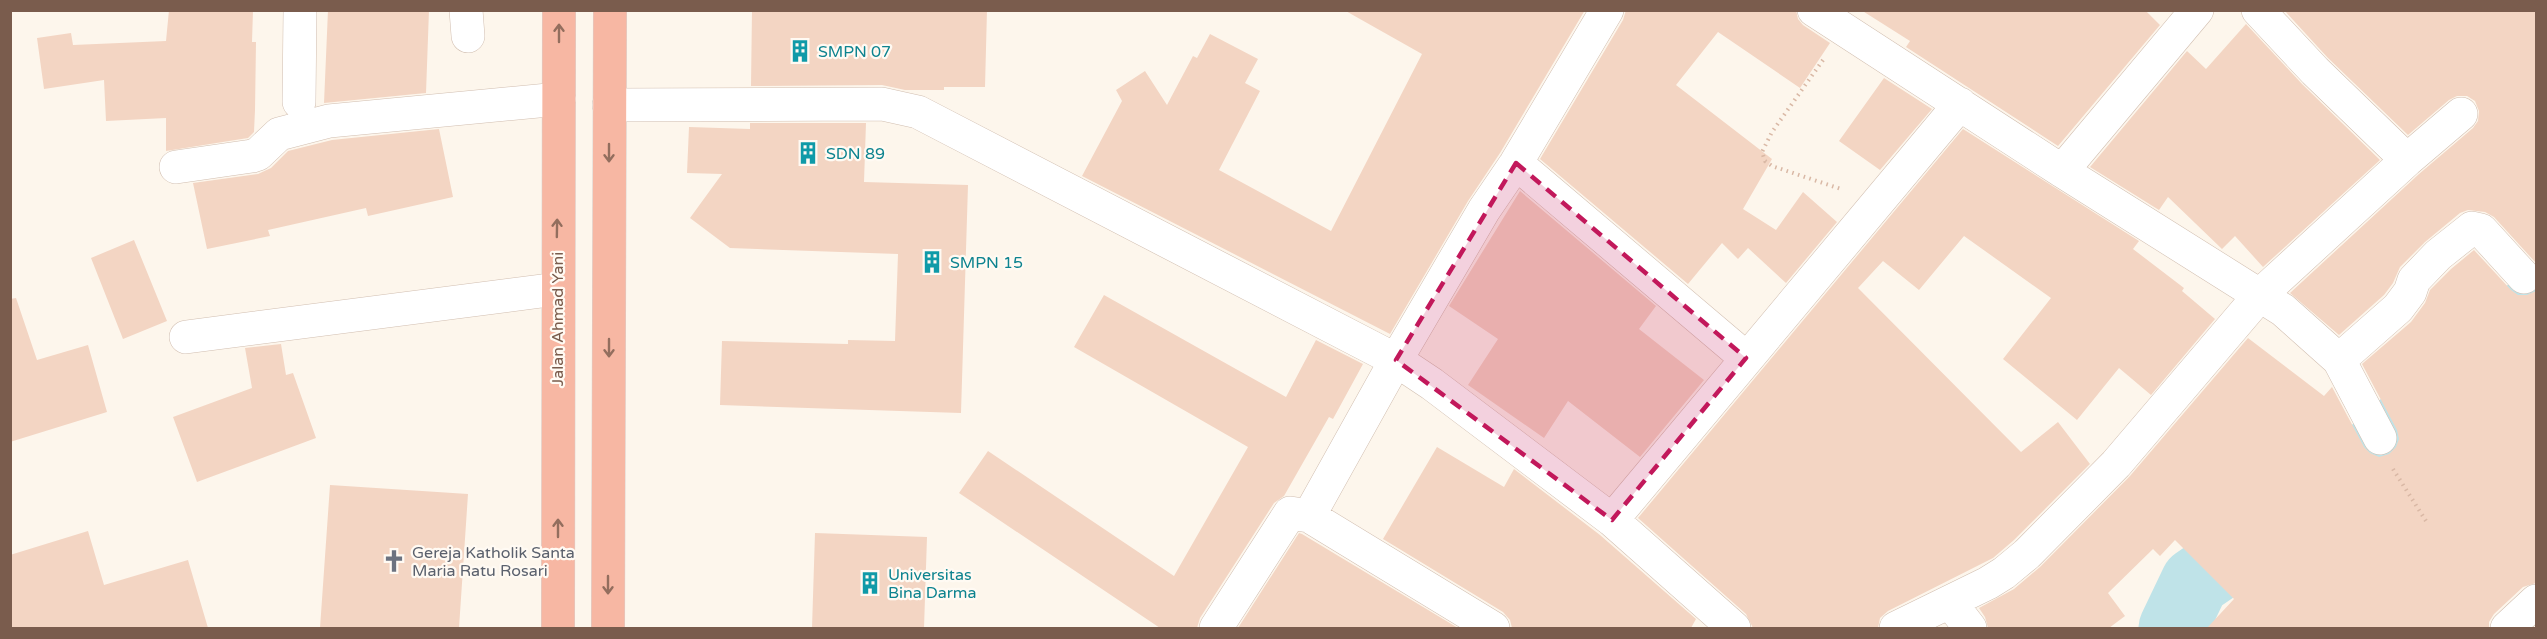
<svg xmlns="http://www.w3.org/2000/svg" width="2547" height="639" viewBox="0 0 2547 639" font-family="'Varela Round',sans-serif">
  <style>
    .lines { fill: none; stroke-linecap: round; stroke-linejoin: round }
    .river { stroke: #bfe3e8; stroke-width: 69 }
    .building { fill: #f3d5c3 }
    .minor-casing { stroke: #d1beb0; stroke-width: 34 }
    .highway-casing { stroke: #dad1cd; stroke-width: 34 }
    .path { stroke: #d9b8a5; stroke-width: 4; stroke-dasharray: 1.5 4.5; stroke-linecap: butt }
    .minor { stroke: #fff; stroke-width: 33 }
    .highway { stroke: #f7b7a3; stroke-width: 33 }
    .oneway { stroke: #936e5e }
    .marked { fill: #c2185b; fill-opacity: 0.2; stroke: #c2185b; stroke-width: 4.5; stroke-dasharray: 12 8; stroke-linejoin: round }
    .labels { text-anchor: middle; stroke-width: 4.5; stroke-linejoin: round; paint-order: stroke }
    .culture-label { font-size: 16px; fill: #0d838f; stroke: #fffaf3; text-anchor: start }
    .street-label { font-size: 16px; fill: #7a5c4d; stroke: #fffaf3 }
    .worship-label { font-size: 16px; fill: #5b616d; stroke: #fffaf3; text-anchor: start }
  </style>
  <rect width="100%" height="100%" fill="#fdf6ec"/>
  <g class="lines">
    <path class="river" d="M 2173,628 L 2195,582 L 2339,483 L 2536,306"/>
  </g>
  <path class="building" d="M 169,10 L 253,10 L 252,42 L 256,42 L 255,110 L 254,132 L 248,138 L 166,151 L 166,118 L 106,121 L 104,80 L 44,89 L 37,38 L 71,33 L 73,45 L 166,41 Z
    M 328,10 L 429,10 L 426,93 L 324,103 Z
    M 752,10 L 987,10 L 985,87 L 944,87 L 944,90 L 905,90 L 882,85 L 751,86 Z
    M 1344,10 L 1585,10 L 1500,153 L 1468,201 L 1390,334 L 1082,176 L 1122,101 L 1116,90 L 1145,71 L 1167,105 L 1193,56 L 1197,58 L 1210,34 L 1258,59 L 1245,83 L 1260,91 L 1219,170 L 1331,231 L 1422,54 Z
    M 1626,10 L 1796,10 L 1798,19 L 1803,25 L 1830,43 L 1800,88 L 1718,32 L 1676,85 L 1772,159 L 1743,209 L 1776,230 L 1803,192 L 1837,222 L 1786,283 L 1748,248 L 1738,259 L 1722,243 L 1688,284 L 1540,159 L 1623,20 Z
    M 1861,10 L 2145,10 L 2160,25 L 2058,146 L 1906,47 L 1910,41 Z
    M 2284,10 L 2536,10 L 2536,263 L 2494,217 L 2485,212 L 2468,210 L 2460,213 L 2425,242 L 2400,267 L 2393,283 L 2384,295 L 2339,335 L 2290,293 L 2419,174 L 2473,128 L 2478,121 L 2479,111 L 2475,101 L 2467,96 L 2457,96 L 2449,100 L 2408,135 L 2328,58 Z
    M 2246,24 L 2302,84 L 2380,160 L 2263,267 L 2235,236 L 2222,249 L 2168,197 L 2159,210 L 2090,167 L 2187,51 L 2206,69 Z
    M 1884,78 L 1932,109 L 1880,170 L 1839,141 Z
    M 750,123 L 866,123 L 864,182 L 968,185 L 961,413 L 720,405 L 722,341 L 848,344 L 848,340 L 895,341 L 898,254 L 730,248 L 690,218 L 722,174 L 687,173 L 689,127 L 750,129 Z
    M 439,129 L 453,197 L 368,216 L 366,208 L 268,230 L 270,236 L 207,249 L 193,183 L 258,174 L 271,168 L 288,151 L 332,140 Z
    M 1963,129 L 2139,241 L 2133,249 L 2184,288 L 2182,291 L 2215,319 L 2151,395 L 2119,368 L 2077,420 L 2003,359 L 2051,298 L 1964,236 L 1919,290 L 1883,261 L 1858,288 L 2021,452 L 2058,422 L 2090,464 L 2014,540 L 1993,558 L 1888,611 L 1880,618 L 1878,628 L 1753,628 L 1746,614 L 1638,518 Z
    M 1520,191 L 1656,306 L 1639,329 L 1704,380 L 1640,457 L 1568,401 L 1544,438 L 1468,385 L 1498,339 L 1449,306 Z
    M 134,240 L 167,321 L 123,339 L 91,258 Z
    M 2474,250 L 2511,290 L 2518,295 L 2527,295 L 2536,291 L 2536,583 L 2523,587 L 2494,614 L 2489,622 L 2489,628 L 2207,628 L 2234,599 L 2175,540 L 2160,556 L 2153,549 L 2108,593 L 2125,616 L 2109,628 L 1988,628 L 1985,617 L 1979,608 L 2014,589 L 2040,567 L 2130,476 L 2248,338 L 2324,396 L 2332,387 L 2364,447 L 2370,453 L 2379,457 L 2389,454 L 2396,447 L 2399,439 L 2397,430 L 2362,364 L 2411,322 L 2425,303 L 2430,290 L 2451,269 Z
    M 1104,295 L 1286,397 L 1316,340 L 1363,364 L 1333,419 L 1329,417 L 1284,496 L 1274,503 L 1200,618 L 1197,628 L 1160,628 L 959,493 L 988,451 L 1174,576 L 1248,447 L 1074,347 Z
    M 16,298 L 37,360 L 88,345 L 107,412 L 10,442 L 10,299 Z
    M 281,344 L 286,375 L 293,373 L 316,438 L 197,482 L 173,417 L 252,388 L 245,348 Z
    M 1437,447 L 1504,487 L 1514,469 L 1600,535 L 1696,619 L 1691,628 L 1512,628 L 1510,620 L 1503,612 L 1383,539 Z
    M 330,485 L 468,494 L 459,628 L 320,628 Z
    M 88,531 L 104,585 L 188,560 L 208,628 L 10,628 L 10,555 Z
    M 815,533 L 927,537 L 924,628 L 812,628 Z
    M 1299,533 L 1302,534 L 1458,628 L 1238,628 Z"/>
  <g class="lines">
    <g class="minor-casing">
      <path id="minor" d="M 466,10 L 468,36
        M 1814,10 L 2062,171 L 2283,310 L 2339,360 L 2380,438
        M 2258,10 L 2315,71 L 2407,160
        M 299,102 L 300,10
        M 609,105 L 882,104 L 918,112 L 1396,360 L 1432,384 L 1612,520 L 1734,628
        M 1516,163 L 1746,358
        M 176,167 L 252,156 L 258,154 L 279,134 L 329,121 L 559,99
        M 2062,171 L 2197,10
        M 186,337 L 557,289
        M 2339,360 L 2398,308 L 2410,292 L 2414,280 L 2438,255 L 2472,228 L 2481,230 L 2524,277
        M 1612,520 L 1960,104
        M 1950,602 L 1970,628
        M 1216,628 L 1290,513 L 1309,516
        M 1493,628 L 1309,516 L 1396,360 L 1484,210 L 1516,163 L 1607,10
        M 1896,628 L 1988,583 L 2004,573 L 2027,554 L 2116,464 L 2260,295 L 2407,160 L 2461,114
        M 2507,628 L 2536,601"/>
    </g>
    <g class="highway-casing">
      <path id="highway" d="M 558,628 L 559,10
        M 608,628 L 610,10"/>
    </g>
    <path class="path" d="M 1823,60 L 1772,132 L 1762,152 L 1765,161 L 1772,166 L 1841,189
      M 2393,469 L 2426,521"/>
    <use href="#minor" class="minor"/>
    <use href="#highway" class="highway"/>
  </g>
  <defs><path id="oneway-shaft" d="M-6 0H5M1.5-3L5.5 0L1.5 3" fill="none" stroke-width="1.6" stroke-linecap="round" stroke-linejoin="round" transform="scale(1.5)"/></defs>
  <g class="oneway">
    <use href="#oneway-shaft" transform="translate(559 33) rotate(-90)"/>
    <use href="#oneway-shaft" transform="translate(609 153) rotate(90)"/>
    <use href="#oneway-shaft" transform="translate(557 228) rotate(-89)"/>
    <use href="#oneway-shaft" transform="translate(609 348) rotate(90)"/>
    <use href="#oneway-shaft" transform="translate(558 528) rotate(-90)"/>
    <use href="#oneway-shaft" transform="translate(608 585) rotate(90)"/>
  </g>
  <path class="marked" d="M 1516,163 L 1746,358 L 1612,520 L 1396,360 Z"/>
  <defs>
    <g id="building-bare" transform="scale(1.8)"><path d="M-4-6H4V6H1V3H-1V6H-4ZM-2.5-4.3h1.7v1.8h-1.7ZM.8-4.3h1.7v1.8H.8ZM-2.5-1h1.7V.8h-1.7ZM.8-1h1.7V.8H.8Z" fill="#0f9aa8" stroke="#fffaf3" stroke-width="2.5" paint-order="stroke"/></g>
    <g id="church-bare" transform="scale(1.8)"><path d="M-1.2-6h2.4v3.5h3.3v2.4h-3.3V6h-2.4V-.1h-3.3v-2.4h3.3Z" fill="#6b7280" stroke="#fffaf3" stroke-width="2.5" paint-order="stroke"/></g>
  </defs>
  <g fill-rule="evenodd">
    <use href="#building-bare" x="800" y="51"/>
    <use href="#building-bare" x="808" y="153"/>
    <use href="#building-bare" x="932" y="262"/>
    <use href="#church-bare" x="394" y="561"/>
    <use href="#building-bare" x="870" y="583"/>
  </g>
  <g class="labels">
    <g class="culture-label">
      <text x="818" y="57">SMPN 07</text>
      <text x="826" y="159">SDN 89</text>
      <text x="950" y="268">SMPN 15</text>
      <text x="888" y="580">Universitas<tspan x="888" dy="18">Bina Darma</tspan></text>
    </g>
    <g class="street-label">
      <text transform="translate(557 319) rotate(-90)" y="6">Jalan Ahmad Yani</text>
    </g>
    <g class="worship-label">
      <text x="412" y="558">Gereja Katholik Santa<tspan x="412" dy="18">Maria Ratu Rosari</tspan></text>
    </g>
  </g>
  <rect width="2547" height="639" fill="none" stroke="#7a5c4d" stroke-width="24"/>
</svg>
